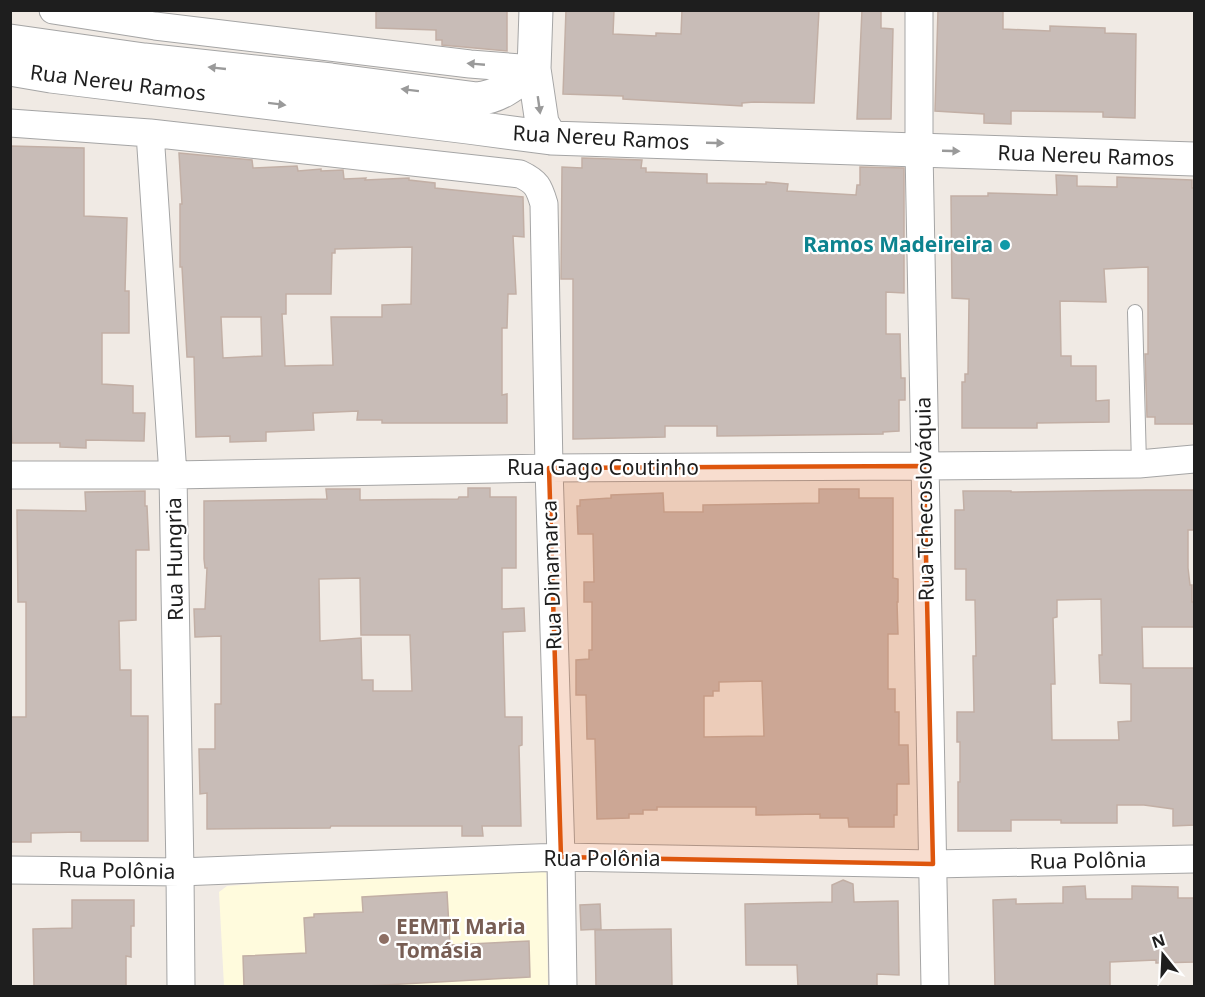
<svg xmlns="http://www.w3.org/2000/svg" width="1205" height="997" viewBox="0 0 1205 997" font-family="'Noto Sans',sans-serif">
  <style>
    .education { fill: #fffbdd }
    .building { fill: #c8bcb7; stroke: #c2afa5; stroke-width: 1.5; fill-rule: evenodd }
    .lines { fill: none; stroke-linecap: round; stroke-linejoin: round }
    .service-casing { stroke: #a5a5a5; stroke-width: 16 }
    .minor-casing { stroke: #a5a5a5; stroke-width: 29 }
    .tertiary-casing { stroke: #a5a5a5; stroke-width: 35 }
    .service { stroke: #fff; stroke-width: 14 }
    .minor { stroke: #fff; stroke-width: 27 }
    .tertiary { stroke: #fff; stroke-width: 33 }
    .oneway { fill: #9a9a9a }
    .marked { fill: #de560d; fill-opacity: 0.2; stroke: #de560d; stroke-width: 4.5; stroke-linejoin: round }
    .culture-dot { fill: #0f9aa8; stroke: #fff; stroke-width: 2 }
    .education-dot { fill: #8d6e63; stroke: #fff; stroke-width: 2 }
    .labels { text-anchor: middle; stroke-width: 4.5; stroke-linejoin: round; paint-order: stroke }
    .street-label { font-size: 21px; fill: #1e1e1e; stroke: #fff }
    .culture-label { font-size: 21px; font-weight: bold; fill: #0d838f; stroke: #fff; text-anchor: end }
    .education-label { font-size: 21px; font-weight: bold; fill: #785e54; stroke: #fff; text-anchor: start }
  </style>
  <rect width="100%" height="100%" fill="#f0eae4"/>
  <path class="education" d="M 538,865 L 546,873 L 548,986 L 224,986 L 219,892 L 227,886 Z"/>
  <path class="building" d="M 376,10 L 507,10 L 507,51 L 442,45 L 442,40 L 436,40 L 436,30 L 376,28 Z
    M 566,10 L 614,10 L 613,34 L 656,36 L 656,33 L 681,34 L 682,10 L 819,10 L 814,103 L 754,102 L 742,103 L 742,106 L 623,99 L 623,96 L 563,94 Z
    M 862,10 L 881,10 L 881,28 L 893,29 L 891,119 L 857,119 Z
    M 938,10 L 1003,10 L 1003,29 L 1050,31 L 1050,26 L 1105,28 L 1105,33 L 1136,34 L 1135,118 L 1103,117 L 1103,112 L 1011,111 L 1011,124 L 984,123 L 984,114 L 935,111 Z
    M 10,146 L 84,148 L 84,216 L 127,218 L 125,291 L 129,291 L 129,333 L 102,333 L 102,384 L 133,386 L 133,413 L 145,413 L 144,441 L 86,440 L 86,448 L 60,447 L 60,443 L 12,443 L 10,400 Z
    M 179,153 L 252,160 L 253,168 L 297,166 L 298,171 L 321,169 L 321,171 L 343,170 L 344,179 L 366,178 L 365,180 L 409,178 L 409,180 L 435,183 L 435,188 L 523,197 L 524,237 L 513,236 L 516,294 L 508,294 L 507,328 L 502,328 L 502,395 L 507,394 L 507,423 L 382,423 L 382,420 L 357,420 L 358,411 L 313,413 L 314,430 L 266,432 L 266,441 L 230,442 L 230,436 L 196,437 L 194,357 L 187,357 L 182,267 L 180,267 L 180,204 L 182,204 ZM 412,247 L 411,304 L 382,305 L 382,317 L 331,317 L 333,365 L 285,366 L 282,314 L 286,314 L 286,294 L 331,294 L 332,253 L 335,253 L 335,249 ZM 221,317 L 261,317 L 262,356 L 223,358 Z
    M 582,158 L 642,160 L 641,168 L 646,168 L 646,172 L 707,174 L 707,183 L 766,184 L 766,182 L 788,184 L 787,191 L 856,195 L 857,185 L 860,185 L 860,167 L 904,168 L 904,293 L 886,292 L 886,334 L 900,334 L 901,378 L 905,378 L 905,400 L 899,400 L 899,431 L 883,432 L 883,434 L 717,436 L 717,426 L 665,426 L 665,437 L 573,439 L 573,279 L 561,279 L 562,167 L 582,168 Z
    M 1056,175 L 1077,176 L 1077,186 L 1117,187 L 1117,177 L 1192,180 L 1192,188 L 1194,188 L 1194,424 L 1155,424 L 1155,417 L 1147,417 L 1145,354 L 1148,354 L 1148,267 L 1104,269 L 1106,302 L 1060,301 L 1061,356 L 1071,356 L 1071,366 L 1096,366 L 1096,401 L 1109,400 L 1109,422 L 1037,423 L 1037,428 L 962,428 L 962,382 L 965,382 L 965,374 L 968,374 L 969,299 L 952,298 L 951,196 L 988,196 L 988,193 L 1057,195 Z
    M 468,488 L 490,488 L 490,497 L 516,497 L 516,568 L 502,568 L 502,609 L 524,608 L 525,631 L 503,632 L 505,717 L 522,717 L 522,745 L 519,746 L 521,826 L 482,826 L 483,836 L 462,836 L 462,826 L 331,826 L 330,828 L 207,829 L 207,793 L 200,794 L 199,749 L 215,749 L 215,704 L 221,704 L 221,636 L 195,637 L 194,609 L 205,609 L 207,568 L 205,568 L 204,559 L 204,501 L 327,499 L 326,489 L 360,489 L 360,500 L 458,499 L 459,497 L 468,497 ZM 360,578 L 361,635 L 410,635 L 412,691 L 373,691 L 373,680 L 362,680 L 361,638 L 320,641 L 319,579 Z
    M 819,489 L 859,489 L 859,498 L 893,498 L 893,578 L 898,579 L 898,602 L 897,602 L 898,634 L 888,634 L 888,689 L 895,689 L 895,712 L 899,712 L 899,745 L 908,745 L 909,784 L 897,784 L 897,815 L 894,815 L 894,827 L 849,827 L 848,818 L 820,818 L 820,814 L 756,815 L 756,807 L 657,807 L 657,810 L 643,810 L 643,814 L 629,814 L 629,818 L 597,819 L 595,739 L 587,739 L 586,695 L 576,695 L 576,660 L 589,659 L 589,650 L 592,650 L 592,602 L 584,602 L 584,582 L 594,582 L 593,534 L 578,534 L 577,506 L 580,506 L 580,500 L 611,498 L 611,495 L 663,493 L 664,512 L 703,512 L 703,505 L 819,503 ZM 762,681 L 764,736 L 704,737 L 704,696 L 713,696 L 713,691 L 719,691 L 719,682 Z
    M 1146,490 L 1194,490 L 1194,530 L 1188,530 L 1188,568 L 1190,585 L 1192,585 L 1192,602 L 1194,602 L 1194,627 L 1142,627 L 1143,668 L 1194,668 L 1194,825 L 1173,826 L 1173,809 L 1144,805 L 1117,805 L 1117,823 L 1061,823 L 1061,820 L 1011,820 L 1011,831 L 958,831 L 958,782 L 960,782 L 960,742 L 957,742 L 957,712 L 974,712 L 973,656 L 976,656 L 975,600 L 966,600 L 966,569 L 955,569 L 955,510 L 964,510 L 963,491 L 1011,491 L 1011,492 ZM 1101,599 L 1102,655 L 1099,655 L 1100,683 L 1131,684 L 1131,721 L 1118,722 L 1119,740 L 1052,740 L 1051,684 L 1055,684 L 1053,618 L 1057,617 L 1057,600 Z
    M 145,491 L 145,506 L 147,506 L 149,550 L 136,550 L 136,620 L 119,621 L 120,670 L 131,670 L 131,716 L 148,716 L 148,841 L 81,841 L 81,832 L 31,833 L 31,842 L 10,842 L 10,717 L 26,717 L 26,602 L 18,602 L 17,510 L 86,511 L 85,492 Z
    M 843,880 L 853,884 L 854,902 L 898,901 L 899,975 L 877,974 L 877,987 L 798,987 L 797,965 L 746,965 L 745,904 L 832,902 L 832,885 Z
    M 1085,886 L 1086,899 L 1132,899 L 1132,886 L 1178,887 L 1178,898 L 1194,898 L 1194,962 L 1156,963 L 1156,960 L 1110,962 L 1110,987 L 995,987 L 993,900 L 1016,899 L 1016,904 L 1063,903 L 1063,887 Z
    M 447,892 L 450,945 L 529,941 L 530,977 L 349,987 L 244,987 L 243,956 L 306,953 L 304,918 L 314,917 L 314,914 L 363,912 L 362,897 Z
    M 72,900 L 134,900 L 134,926 L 131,926 L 131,957 L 126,956 L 126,987 L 34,987 L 33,929 L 72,928 Z
    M 600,904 L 601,929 L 581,930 L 580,905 Z
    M 671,929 L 672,987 L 596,987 L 595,930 Z"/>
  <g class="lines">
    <g class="service-casing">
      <path id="service" d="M 1135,312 L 1139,464"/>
    </g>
    <g class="minor-casing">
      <path id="minor" d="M 53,10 L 155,26 L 470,64 L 534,69
        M 919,10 L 919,150 L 935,986
        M 10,123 L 150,133 L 520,174 C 537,182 539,187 544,204 L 549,468 L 561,857 L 563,986
        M 150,133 L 173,475 L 180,872 L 181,986
        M 10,475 L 173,475 L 549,468 L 924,466 L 1139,464 L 1194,459
        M 10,870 L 180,872 L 561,857 L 933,864 L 1194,859"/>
    </g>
    <g class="tertiary-casing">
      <path id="tertiary" d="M 536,10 L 534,69 L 542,123 L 551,138
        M 10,41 L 144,60 L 331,80 L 477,99 C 500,97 517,82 534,69
        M 10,69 L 51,76 L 468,127 L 551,138 L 1194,159"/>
    </g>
    <use href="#service" class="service"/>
    <use href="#minor" class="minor"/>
    <use href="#tertiary" class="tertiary"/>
  </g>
  <defs><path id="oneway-solid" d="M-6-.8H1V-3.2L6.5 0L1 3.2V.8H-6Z" transform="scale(1.5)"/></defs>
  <g class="oneway">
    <use href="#oneway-solid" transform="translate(476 64) rotate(-175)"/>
    <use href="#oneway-solid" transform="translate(217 68) rotate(-174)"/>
    <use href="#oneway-solid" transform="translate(410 90) rotate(-173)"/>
    <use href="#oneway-solid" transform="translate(277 104) rotate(7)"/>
    <use href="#oneway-solid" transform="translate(539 105) rotate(82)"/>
    <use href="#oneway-solid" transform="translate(715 143) rotate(2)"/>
    <use href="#oneway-solid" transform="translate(951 151) rotate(2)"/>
  </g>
  <path class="marked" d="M 924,466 L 933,864 L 561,857 L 549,468 Z"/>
  <circle class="culture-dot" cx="1005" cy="245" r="6"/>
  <circle class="education-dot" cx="384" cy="939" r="6"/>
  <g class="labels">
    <g class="street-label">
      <text transform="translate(118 83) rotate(7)" y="7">Rua Nereu Ramos</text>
      <text transform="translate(601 138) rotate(3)" y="7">Rua Nereu Ramos</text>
      <text transform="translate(1086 156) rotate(2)" y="7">Rua Nereu Ramos</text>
      <text x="603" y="475">Rua Gago Coutinho</text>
      <text transform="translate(925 499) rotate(-91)" y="7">Rua Tchecoslováquia</text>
      <text transform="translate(175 559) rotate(-91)" y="7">Rua Hungria</text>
      <text transform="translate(552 575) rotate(-92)" y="7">Rua Dinamarca</text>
      <text x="602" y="866">Rua Polônia</text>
      <text transform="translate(1088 861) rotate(-1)" y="7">Rua Polônia</text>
      <text transform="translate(117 871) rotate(1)" y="7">Rua Polônia</text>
    </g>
    <g class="culture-label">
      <text x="993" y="252">Ramos Madeireira</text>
    </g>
    <g class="education-label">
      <text x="396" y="934">EEMTI Maria<tspan x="396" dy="24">Tomásia</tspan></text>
    </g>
  </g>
  <rect width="1205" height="997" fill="none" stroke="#1e1e1e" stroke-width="24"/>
  <g transform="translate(1163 955) rotate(342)" stroke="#ffffff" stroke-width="4.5" paint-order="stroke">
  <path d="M0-4.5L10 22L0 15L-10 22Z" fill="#1e1e1e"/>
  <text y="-9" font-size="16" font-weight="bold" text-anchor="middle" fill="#1e1e1e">N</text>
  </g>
</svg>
